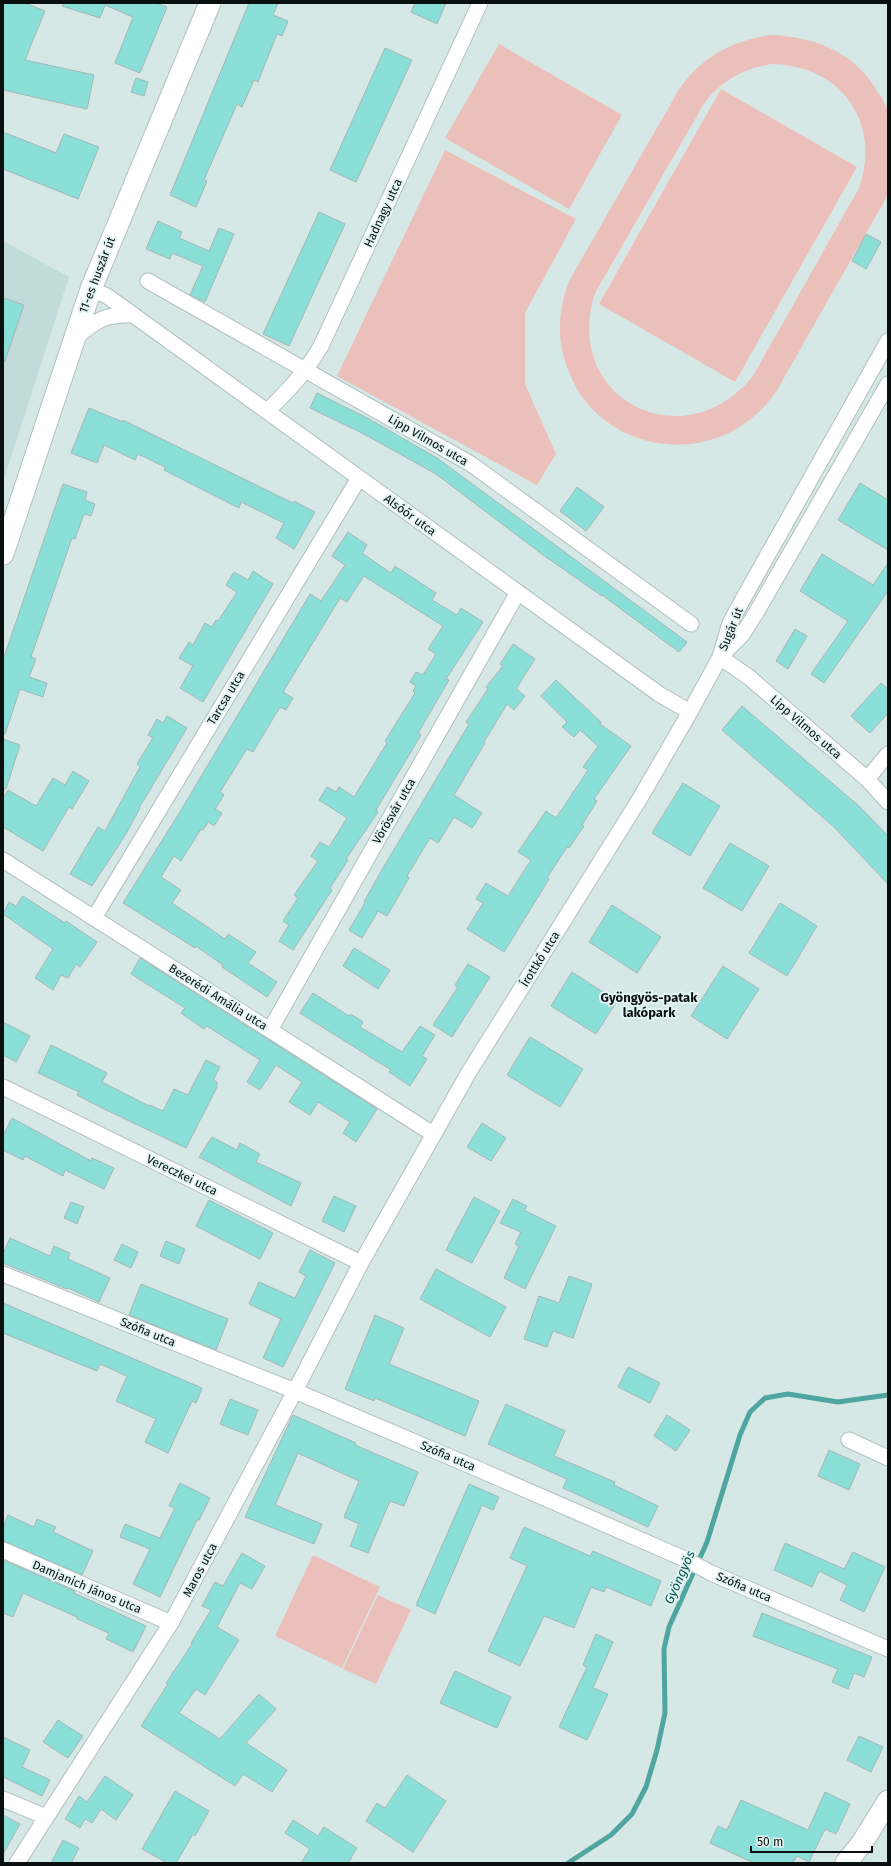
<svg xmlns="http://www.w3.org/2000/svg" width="891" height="1866" viewBox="0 0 891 1866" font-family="'Fira Sans',sans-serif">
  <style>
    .built { fill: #c0dbd9 }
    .green { fill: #ecc0ba; fill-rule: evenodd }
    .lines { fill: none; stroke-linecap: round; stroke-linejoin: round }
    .stream { stroke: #4fa6a0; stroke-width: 5 }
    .building { fill: #8ae0d9; stroke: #a5b6b4 }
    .street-casing { stroke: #afc0be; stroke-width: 17 }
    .secondary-casing { stroke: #afc0be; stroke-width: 23 }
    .street { stroke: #fff; stroke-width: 15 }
    .secondary { stroke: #fff; stroke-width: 21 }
    .labels { text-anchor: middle; stroke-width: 4; stroke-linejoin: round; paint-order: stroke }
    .street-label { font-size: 12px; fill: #0a1010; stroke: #e3f5f3 }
    .neighbourhood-label { font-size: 13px; font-weight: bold; fill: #0a1010; stroke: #e3f5f3 }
    .water-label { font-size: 13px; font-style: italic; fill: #075652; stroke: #e3f5f3 }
  </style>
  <rect width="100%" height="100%" fill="#d6e8e6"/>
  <path class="built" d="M 3,241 L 69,277 L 3,482 Z"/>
  <path class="green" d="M 769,35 C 812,36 853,51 876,89 C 880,96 887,105 888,114 C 889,122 888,131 888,139 C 888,156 888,173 888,191 L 885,200 L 776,392 C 765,407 752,420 736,429 C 680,462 601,441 573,381 C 565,364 559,345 560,326 C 560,310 564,296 569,281 L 681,86 C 706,55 730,42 769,35 ZM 771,64 C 841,65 882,122 859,188 L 753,376 C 683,462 561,398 595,293 L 705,102 C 722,80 743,69 771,64 Z
    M 499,44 L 622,115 L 569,209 L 445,138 Z
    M 721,89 L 857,167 L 735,382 L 599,304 Z
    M 445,150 L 576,219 L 525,313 L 525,384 L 556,454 L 537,485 L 337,376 Z
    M 313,1555 L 380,1587 L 342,1668 L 275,1636 Z
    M 378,1595 L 411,1610 L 376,1684 L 343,1669 Z"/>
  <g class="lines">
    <path class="stream" d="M 568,1863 L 611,1835 L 632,1814 L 646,1787 L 657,1750 L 665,1713 L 664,1649 L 669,1627 L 707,1542 L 740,1435 L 750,1412 L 765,1398 L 788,1394 L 838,1402 L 888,1395"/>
  </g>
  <path class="building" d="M 3,3 L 25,3 L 45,11 L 25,60 L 94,75 L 87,109 L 3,90 Z
    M 63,3 L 156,3 L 167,7 L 140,73 L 115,63 L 133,17 L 105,5 L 100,18 L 62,6 Z
    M 249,3 L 278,3 L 273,15 L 288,21 L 282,36 L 277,34 L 258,82 L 254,80 L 242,107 L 237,104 L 204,180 L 207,181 L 196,207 L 170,195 Z
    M 415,3 L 446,3 L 437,24 L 411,12 Z
    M 385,48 L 412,60 L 356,182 L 330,170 Z
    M 136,78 L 148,82 L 144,96 L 131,92 Z
    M 3,132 L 56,153 L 64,134 L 99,147 L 78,199 L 3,169 Z
    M 319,212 L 345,224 L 289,346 L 263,334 Z
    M 158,221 L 182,232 L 179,238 L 209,251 L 219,228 L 234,234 L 205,302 L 190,295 L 203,266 L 172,253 L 170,259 L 146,249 Z
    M 866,234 L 881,242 L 866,269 L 852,261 Z
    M 3,298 L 24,305 L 5,361 L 3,361 Z
    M 317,393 L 369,419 L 437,458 L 687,642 L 679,652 L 602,595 L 602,596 L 543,555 L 436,474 L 362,433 L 310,408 Z
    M 89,408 L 123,422 L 123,420 L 293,503 L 294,501 L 315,512 L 294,549 L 276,538 L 284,523 L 241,502 L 239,508 L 164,470 L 165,467 L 138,454 L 135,460 L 104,445 L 97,463 L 71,453 Z
    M 860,483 L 888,500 L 888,550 L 838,520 Z
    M 63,484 L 87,492 L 85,500 L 95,504 L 91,516 L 84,514 L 75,539 L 72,538 L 31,657 L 36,659 L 29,677 L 47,683 L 43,697 L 20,689 L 5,734 L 3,733 L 3,660 Z
    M 577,487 L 604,507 L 586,531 L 560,511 Z
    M 348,532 L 367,545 L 362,553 L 391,573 L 395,566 L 436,593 L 432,600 L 457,615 L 461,608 L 483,622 L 446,679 L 449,680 L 418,733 L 421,735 L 376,810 L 378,812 L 346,859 L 348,860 L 330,888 L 332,890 L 293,950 L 279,941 L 289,925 L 283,921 L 298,898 L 294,895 L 318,861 L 311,856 L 320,842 L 329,847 L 347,818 L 319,800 L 327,787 L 336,792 L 339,787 L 354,797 L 387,743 L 385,741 L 415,693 L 413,691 L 416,686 L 410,682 L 416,672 L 423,675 L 436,654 L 428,649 L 443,626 L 364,576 L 347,602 L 340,598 L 283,692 L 293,698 L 286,710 L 280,707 L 253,752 L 247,749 L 220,792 L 224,795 L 215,809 L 222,813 L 214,826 L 208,822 L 203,830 L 201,829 L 181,861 L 174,856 L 161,877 L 181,890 L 172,903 L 225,939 L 228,934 L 256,952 L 248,963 L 277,982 L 267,997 L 222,967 L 223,965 L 196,946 L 195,948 L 123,903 L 178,815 L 310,594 L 321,601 L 345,565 L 332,556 Z
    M 822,554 L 873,585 L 888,563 L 888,591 L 824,683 L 811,674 L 848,621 L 800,591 Z
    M 253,571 L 273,584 L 203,702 L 180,688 L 193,666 L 179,658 L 189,642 L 193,645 L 205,623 L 212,627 L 216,620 L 218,621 L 237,592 L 226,585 L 234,572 L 248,580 Z
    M 795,629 L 807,636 L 788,669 L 776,661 Z
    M 513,644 L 535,659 L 516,689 L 525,696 L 514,710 L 507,704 L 484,742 L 485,743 L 454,795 L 482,813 L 472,828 L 454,817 L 438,843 L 430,838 L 407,876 L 409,878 L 387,916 L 378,911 L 362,938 L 349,930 L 365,903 L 364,902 L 380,873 L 469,724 L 466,722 L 488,689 L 486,687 L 503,666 L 500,664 Z
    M 556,680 L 601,722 L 600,724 L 631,746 L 594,799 L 597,801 L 582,825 L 584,826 L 569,848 L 567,847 L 547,878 L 549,879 L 504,952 L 467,929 L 483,903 L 476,899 L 486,883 L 508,896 L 531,860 L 518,852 L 546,811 L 556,818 L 588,770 L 583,767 L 598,746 L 580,730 L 574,737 L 562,727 L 567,722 L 541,696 Z
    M 881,683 L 888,689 L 888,713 L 870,733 L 851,716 Z
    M 742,706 L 860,807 L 888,836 L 888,884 L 834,827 L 722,730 Z
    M 167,716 L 187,728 L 139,808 L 140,808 L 126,834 L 92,886 L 70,874 L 98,827 L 105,831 L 140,767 L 137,764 L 153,738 L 148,735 L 157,719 L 163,723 Z
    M 3,739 L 20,745 L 6,789 L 3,789 Z
    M 73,771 L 89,781 L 72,809 L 69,807 L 43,851 L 3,827 L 3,798 L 8,790 L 36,806 L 53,778 L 65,785 Z
    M 683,783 L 720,806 L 690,856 L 652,833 Z
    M 730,843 L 769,866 L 742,911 L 703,888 Z
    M 23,896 L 65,923 L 66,921 L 97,942 L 80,967 L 76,964 L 68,978 L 61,975 L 53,990 L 35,978 L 53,949 L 3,914 L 9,902 L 16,906 Z
    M 780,903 L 817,926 L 787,976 L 749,953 Z
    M 612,905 L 661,937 L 637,973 L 589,942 Z
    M 354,948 L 390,970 L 378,989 L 343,966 Z
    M 140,958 L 377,1109 L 356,1142 L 343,1133 L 350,1122 L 318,1102 L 310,1115 L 289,1102 L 302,1082 L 276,1065 L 260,1090 L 247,1082 L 260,1060 L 207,1026 L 204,1029 L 181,1013 L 185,1008 L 131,974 Z
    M 468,964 L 490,977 L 452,1037 L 433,1025 L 458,987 L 455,985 Z
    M 723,966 L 759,989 L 727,1039 L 691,1016 Z
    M 572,972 L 617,1001 L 596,1034 L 551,1006 Z
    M 313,993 L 349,1016 L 351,1014 L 363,1022 L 360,1027 L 402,1052 L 420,1026 L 435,1035 L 422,1056 L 427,1059 L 410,1086 L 389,1072 L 391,1070 L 300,1013 Z
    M 3,1022 L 30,1036 L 16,1062 L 3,1055 Z
    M 530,1037 L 583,1069 L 560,1107 L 507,1075 Z
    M 51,1045 L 107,1073 L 102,1082 L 149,1106 L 150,1105 L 163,1111 L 174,1089 L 188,1095 L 206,1060 L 220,1067 L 213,1080 L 217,1082 L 217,1087 L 186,1148 L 98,1106 L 77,1095 L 79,1092 L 38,1073 Z
    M 12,1118 L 91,1161 L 92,1158 L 114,1168 L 104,1189 L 65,1170 L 63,1176 L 25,1156 L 23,1160 L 3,1150 L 3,1136 Z
    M 482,1123 L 506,1138 L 491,1161 L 467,1147 Z
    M 212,1137 L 237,1150 L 240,1143 L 260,1154 L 256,1162 L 301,1183 L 291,1206 L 199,1157 Z
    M 334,1196 L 356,1206 L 344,1232 L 322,1221 Z
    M 474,1197 L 500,1211 L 472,1263 L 446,1250 Z
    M 513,1199 L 527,1206 L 524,1210 L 556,1226 L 525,1289 L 504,1278 L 519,1246 L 515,1244 L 521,1232 L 500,1223 Z
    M 209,1200 L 273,1233 L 260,1259 L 196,1226 Z
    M 71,1202 L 84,1207 L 77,1224 L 64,1218 Z
    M 10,1238 L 50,1256 L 54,1246 L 70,1253 L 68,1259 L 110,1278 L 99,1302 L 68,1288 L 67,1289 L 3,1263 L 3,1254 Z
    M 166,1241 L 185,1249 L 179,1264 L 160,1256 Z
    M 122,1244 L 138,1252 L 131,1268 L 114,1260 Z
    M 310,1250 L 335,1263 L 283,1367 L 263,1358 L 281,1319 L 249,1304 L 259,1282 L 295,1298 L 306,1276 L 299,1272 Z
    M 436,1269 L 506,1307 L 490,1337 L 420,1299 Z
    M 569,1276 L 592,1284 L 573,1338 L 553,1331 L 547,1347 L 524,1339 L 539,1296 L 559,1303 Z
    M 141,1284 L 228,1319 L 216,1350 L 129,1315 Z
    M 3,1303 L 202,1388 L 196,1403 L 192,1401 L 168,1453 L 145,1442 L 156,1419 L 116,1401 L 127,1376 L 100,1364 L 97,1371 L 3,1333 Z
    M 375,1315 L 404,1328 L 389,1364 L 479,1401 L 465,1436 L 375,1398 L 374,1401 L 345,1389 Z
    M 628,1367 L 660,1383 L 650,1403 L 618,1387 Z
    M 230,1399 L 258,1410 L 248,1435 L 220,1424 Z
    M 506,1404 L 565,1431 L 554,1456 L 615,1482 L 614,1485 L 658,1506 L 648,1527 L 563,1488 L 567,1479 L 488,1444 Z
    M 293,1415 L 356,1443 L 355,1445 L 418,1472 L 404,1506 L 390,1501 L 368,1553 L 350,1546 L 359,1524 L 344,1517 L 359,1481 L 298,1453 L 275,1505 L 322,1524 L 314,1544 L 245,1517 Z
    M 667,1415 L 690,1430 L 676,1451 L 654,1436 Z
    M 829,1450 L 860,1464 L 849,1490 L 818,1476 Z
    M 180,1483 L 210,1498 L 199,1520 L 197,1520 L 160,1597 L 133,1584 L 150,1549 L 120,1537 L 125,1524 L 160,1538 L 175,1508 L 169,1506 Z
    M 469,1484 L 499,1497 L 493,1510 L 482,1505 L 435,1614 L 416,1605 Z
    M 8,1515 L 34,1527 L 37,1519 L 56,1527 L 53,1532 L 93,1551 L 82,1575 L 3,1541 L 3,1528 Z
    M 524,1527 L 590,1556 L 593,1551 L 661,1581 L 651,1606 L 606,1587 L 604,1592 L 591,1587 L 574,1628 L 544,1616 L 520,1666 L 488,1651 L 527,1566 L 510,1558 Z
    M 785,1543 L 844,1569 L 853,1552 L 885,1567 L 864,1612 L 840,1600 L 847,1585 L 819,1571 L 812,1587 L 774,1570 Z
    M 242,1553 L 265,1566 L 252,1589 L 240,1583 L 217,1627 L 239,1640 L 205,1695 L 196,1689 L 179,1713 L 220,1739 L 259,1694 L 276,1709 L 246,1743 L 287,1770 L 272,1792 L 243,1774 L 235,1786 L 141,1726 L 168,1684 L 166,1683 L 192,1644 L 191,1643 L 211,1610 L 202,1606 L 215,1582 L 223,1586 Z
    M 3,1560 L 75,1591 L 74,1593 L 146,1626 L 133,1652 L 106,1639 L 109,1633 L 77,1619 L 77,1617 L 23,1593 L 13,1617 L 3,1613 Z
    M 762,1613 L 872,1657 L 864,1677 L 854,1673 L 848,1689 L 832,1682 L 838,1669 L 753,1636 Z
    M 596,1634 L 613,1642 L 593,1688 L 608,1694 L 587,1740 L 559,1727 L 587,1667 L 583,1665 Z
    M 455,1671 L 511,1697 L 497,1728 L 440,1703 Z
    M 58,1720 L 83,1736 L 68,1758 L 43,1742 Z
    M 859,1736 L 883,1747 L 871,1772 L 847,1760 Z
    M 3,1737 L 30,1750 L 22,1767 L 50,1780 L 42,1796 L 3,1777 Z
    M 407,1775 L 446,1801 L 413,1852 L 366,1821 L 377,1803 L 385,1808 Z
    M 105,1776 L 133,1795 L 116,1820 L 101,1809 L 92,1823 L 85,1819 L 80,1828 L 65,1819 L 79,1796 L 87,1802 Z
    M 175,1791 L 209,1811 L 195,1836 L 193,1834 L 176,1863 L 167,1863 L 142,1849 Z
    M 825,1792 L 850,1804 L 836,1834 L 825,1829 L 809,1862 L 797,1856 L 793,1863 L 754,1863 L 710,1843 L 718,1826 L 727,1830 L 741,1800 L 808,1830 Z
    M 3,1815 L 20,1824 L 3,1854 Z
    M 293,1820 L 318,1836 L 324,1827 L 357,1848 L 348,1863 L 301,1863 L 310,1849 L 285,1833 Z
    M 63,1840 L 79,1848 L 71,1863 L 51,1863 Z"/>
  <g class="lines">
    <g class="street-casing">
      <path id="street" d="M 148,281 L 471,464 L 691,624
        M 91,289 L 107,296 L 659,694 L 690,712
        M 74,339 C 96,321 103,314 132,315
        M 267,411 C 288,391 306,372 321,346 L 480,3
        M 721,656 L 742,635 L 756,613 L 888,384
        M 720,657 L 750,678 L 867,779 L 888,802
        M 867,779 L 888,754
        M 3,860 L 433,1134
        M 94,918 L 359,478
        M 270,1030 L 518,592
        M 3,1087 L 361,1263
        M 3,1274 L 295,1391 L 471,1466 L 687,1560 L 711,1573 L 888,1649
        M 849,1440 L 888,1458
        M 3,1550 L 171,1623
        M 3,1799 L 46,1817
        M 17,1863 L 171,1623 L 295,1391 L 361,1263 L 469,1072 L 639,800 L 690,712 L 720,657 L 730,623 L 743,599 L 888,341"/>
    </g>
    <g class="secondary-casing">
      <path id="secondary" d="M 3,554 L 91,289 L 210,3
        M 846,1863 L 862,1843 L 888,1801"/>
    </g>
    <use href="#street" class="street"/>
    <use href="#secondary" class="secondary"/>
  </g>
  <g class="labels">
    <g class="street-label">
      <text transform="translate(383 213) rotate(-65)" y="4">Hadnagy utca</text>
      <text transform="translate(97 275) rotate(-69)" y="4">11-es huszár út</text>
      <text transform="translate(428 440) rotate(30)" y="4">Lipp Vilmos utca</text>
      <text transform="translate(410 515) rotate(36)" y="4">Alsóőr utca</text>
      <text transform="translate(731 629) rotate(-68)" y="4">Sugár út</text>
      <text transform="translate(226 698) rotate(-59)" y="4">Tarcsa utca</text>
      <text transform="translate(806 727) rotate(41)" y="4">Lipp Vilmos utca</text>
      <text transform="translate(394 811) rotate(-60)" y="4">Vörösvár utca</text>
      <text transform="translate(540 959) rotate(-58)" y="4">Írottkő utca</text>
      <text transform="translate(218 997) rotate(32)" y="4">Bezerédi Amália utca</text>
      <text transform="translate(182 1175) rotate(26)" y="4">Vereczkei utca</text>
      <text transform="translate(148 1332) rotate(22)" y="4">Szófia utca</text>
      <text transform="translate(448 1456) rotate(23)" y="4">Szófia utca</text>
      <text transform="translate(200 1570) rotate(-62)" y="4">Maros utca</text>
      <text transform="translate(87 1587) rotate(23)" y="4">Damjanich János utca</text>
      <text transform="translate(744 1587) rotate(23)" y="4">Szófia utca</text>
    </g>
    <g class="neighbourhood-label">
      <text x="649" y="1002">Gyöngyös-patak<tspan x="649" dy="15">lakópark</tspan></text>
    </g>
    <g class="water-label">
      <text transform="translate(679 1577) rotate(-66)" y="5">Gyöngyös</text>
    </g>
  </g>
  <rect width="891" height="1866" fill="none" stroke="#0a1010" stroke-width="8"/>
  <path d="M751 1846v6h121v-6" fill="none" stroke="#0a1010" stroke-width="2"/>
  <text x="757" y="1846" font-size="12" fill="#0a1010" stroke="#e3f5f3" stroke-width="3" paint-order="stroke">50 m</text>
</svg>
